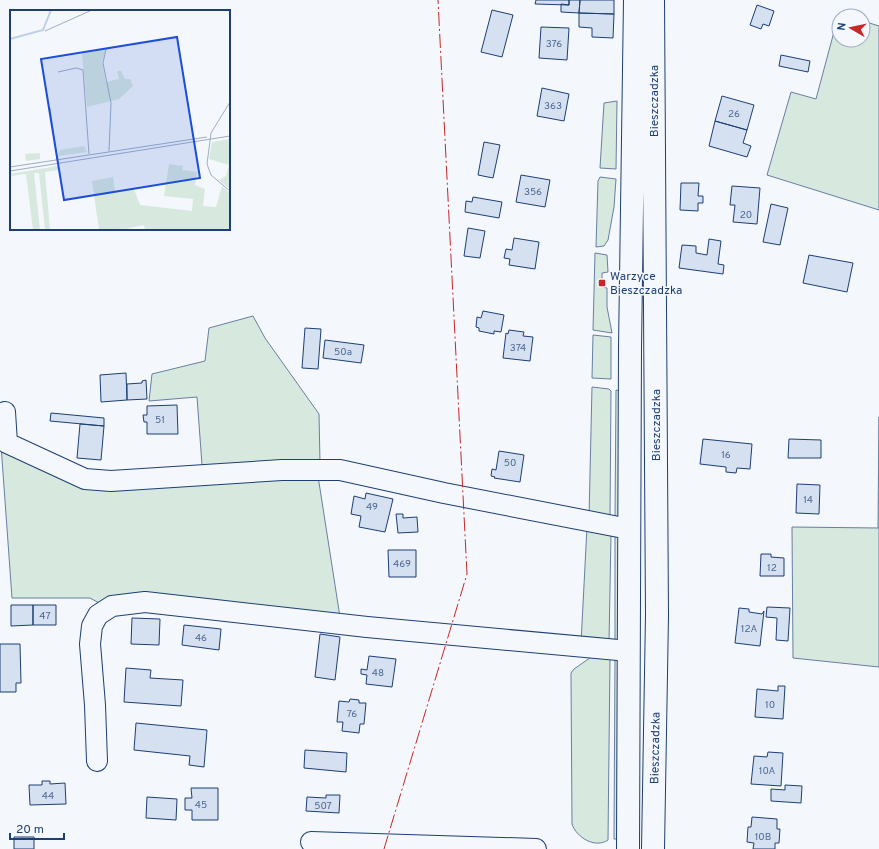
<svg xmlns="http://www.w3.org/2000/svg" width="879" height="849" viewBox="0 0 879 849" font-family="Overpass,sans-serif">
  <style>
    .green { fill: #d7e8df; stroke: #687fa3 }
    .building { fill: #d5e0f0; stroke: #1d3f73 }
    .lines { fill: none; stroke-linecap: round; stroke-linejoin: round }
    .minor-casing { stroke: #1d3f73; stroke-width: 22 }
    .major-casing { stroke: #1d3f73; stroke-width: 24 }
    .minor { stroke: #f4f7fb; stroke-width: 20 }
    .major { stroke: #f4f7fb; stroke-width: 22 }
    .power { stroke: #c62828; stroke-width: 1; stroke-dasharray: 14 3 2 3; stroke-linecap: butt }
    .poi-dot { fill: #c62828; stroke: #f4f7fb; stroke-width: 1.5 }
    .labels { text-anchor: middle; stroke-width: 3; stroke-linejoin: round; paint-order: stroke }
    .number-label { font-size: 10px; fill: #4b6792 }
    .street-label { font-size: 12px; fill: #1d3f73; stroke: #f4f7fb }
    .poi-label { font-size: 12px; fill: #1d3f73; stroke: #f4f7fb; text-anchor: start }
    .inset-river { fill: none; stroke: #bed0e5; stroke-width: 2 }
    .inset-road { fill: none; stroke: #9eadc5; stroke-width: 1 }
    .view { fill: #1d4ed8; fill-opacity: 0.15; stroke: #1d4ed8; stroke-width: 2 }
    .inset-edge { fill: none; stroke: #1d3f73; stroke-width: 2 }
  </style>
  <rect width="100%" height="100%" fill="#f4f7fb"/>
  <path class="green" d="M 839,13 L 849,16 L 839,16 L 839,40 L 863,40 L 863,21 L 879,26 L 879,210 L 767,175 L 791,92 L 816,99 Z
    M 617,101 L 616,169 L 600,168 L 604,103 Z
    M 600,177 L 616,179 L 614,207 L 608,240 L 604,246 L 596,247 L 598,181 Z
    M 595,253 L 607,255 L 608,272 L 602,273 L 602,287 L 607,288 L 607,307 L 612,333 L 593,330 Z
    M 253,316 L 265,338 L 319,414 L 320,463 L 318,476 L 340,617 L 101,604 L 90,598 L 12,598 L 1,445 L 78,481 L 203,478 L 197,397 L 149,401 L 152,374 L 205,361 L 209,328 Z
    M 593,335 L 611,337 L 611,379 L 592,378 Z
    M 592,387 L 609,389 L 611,391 L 610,518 L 589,518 Z
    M 616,390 L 620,391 L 619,516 L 615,521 Z
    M 879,417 L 879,667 L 793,658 L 792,527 L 878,528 Z
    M 587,527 L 611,535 L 609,642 L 581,643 Z
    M 615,535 L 619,535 L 618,641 L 615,644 Z
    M 594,655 L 610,658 L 608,840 C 595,849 576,837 572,824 L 571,673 L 574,669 Z
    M 615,657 L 618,659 L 617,839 L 614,839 Z"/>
  <path class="building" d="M 536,0 L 569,0 L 569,5 L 535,4 Z
    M 569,0 L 580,0 L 579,13 L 561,12 L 561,4 L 569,5 Z
    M 580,0 L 614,0 L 614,14 L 579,13 Z
    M 757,5 L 774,11 L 769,26 L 763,24 L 761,29 L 750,25 Z
    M 492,10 L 513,15 L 502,57 L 481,52 Z
    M 579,13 L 614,14 L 613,38 L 592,37 L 592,28 L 579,27 Z
    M 541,27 L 569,28 L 567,60 L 539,58 Z
    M 781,55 L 810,61 L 808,72 L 779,66 Z
    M 542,88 L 569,94 L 564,121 L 537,116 Z
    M 722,96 L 754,105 L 747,130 L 715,121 Z
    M 715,121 L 747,130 L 743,143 L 751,146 L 747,157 L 709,146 Z
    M 484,142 L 500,145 L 493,178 L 478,175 Z
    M 521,175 L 550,180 L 545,207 L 516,202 Z
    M 681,183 L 699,183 L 698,196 L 703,196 L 703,203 L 698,203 L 698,211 L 680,210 Z
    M 732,186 L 760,188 L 757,224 L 733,222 L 735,205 L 730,205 Z
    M 473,197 L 502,202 L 499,218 L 465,212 L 466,201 L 472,202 Z
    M 771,204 L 788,208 L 780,245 L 763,242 Z
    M 468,228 L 485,231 L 480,258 L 464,256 Z
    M 514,238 L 539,242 L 535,269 L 509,265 L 510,259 L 504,258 L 506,249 L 512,250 Z
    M 709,239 L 721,241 L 718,264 L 724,265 L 723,274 L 679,268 L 682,245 L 696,246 L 696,253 L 707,255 Z
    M 809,255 L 853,263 L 847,292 L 803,283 Z
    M 483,311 L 504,315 L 501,332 L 494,331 L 494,334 L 479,331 L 479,328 L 476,327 L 477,317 L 481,318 Z
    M 305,328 L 321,329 L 318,369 L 302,368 Z
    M 509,330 L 524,332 L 523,336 L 533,337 L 530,361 L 503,358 L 506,333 L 508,334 Z
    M 325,340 L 364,345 L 361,363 L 323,358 Z
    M 126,373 L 127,400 L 101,402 L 100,375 Z
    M 146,380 L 147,399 L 127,400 L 127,384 L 142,383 L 142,381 Z
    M 177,405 L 178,434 L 147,434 L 147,422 L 144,422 L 143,415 L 147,415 L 147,406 Z
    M 51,413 L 104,418 L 104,426 L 50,421 Z
    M 80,424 L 104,426 L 101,460 L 77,458 Z
    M 703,439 L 752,444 L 750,469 L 737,468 L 736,473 L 726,472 L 726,467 L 700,464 Z
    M 789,439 L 821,440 L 821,458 L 788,458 Z
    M 499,451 L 524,455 L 520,482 L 494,478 L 495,477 L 491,476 L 492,469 L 496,470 Z
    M 797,484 L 820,485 L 819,514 L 796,513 Z
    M 366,493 L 393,499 L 385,532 L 359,527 L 361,516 L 351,514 L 354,496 L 365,499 Z
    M 396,514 L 403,514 L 403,518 L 417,517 L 418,532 L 398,533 Z
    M 388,550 L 416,550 L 416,577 L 389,577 Z
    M 761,554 L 771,554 L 771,557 L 784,558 L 784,576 L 760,576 Z
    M 11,605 L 33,605 L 33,625 L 11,626 Z
    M 33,605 L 56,605 L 56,625 L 33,625 Z
    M 767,607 L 790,608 L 788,641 L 776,640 L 777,618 L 766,617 Z
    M 739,608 L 749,609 L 749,612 L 762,614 L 764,611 L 760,646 L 735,643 Z
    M 132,618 L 160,619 L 159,645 L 131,644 Z
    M 184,625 L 221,629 L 219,650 L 182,645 Z
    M 320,634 L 340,637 L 335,680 L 315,677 Z
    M 0,644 L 20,644 L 21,683 L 16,683 L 16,692 L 0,692 Z
    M 369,656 L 396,659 L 392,687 L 366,684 L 367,675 L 361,674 L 361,669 L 367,670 Z
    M 126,668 L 151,670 L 150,678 L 183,680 L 181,706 L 124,702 Z
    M 778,686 L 785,686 L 783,719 L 755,717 L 757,689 L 778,691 Z
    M 350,699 L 359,700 L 359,703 L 366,703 L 364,724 L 360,724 L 359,733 L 342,731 L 343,722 L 337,722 L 339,701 L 349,702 Z
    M 136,723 L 207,730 L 204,767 L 189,765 L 190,756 L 134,750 Z
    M 305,750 L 347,753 L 346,772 L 304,768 Z
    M 768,752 L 783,753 L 781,786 L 751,784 L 754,756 L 767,757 Z
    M 42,781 L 50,781 L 50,784 L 65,783 L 66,804 L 30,805 L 29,785 L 42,785 Z
    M 785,785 L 802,786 L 801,803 L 771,801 L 771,789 L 785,790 Z
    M 191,788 L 218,788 L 218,820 L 192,820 L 192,810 L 185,810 L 185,798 L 192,798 Z
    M 326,795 L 340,795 L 339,813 L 306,811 L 307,797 L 326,798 Z
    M 147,797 L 177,799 L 176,820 L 146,818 Z
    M 752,817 L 777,819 L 777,829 L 780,829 L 779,843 L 775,843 L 775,849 L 753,849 L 754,843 L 747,842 L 748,827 L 751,827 Z
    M 14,837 L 34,837 L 34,849 L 14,849 Z"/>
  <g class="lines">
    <g class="minor-casing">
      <path id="minor" d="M 5,412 L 7,443 L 85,479 L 111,481 L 282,470 L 340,470 L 444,493 L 629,529
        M 97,761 L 95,705 L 90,644 L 92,626 L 98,615 L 112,606 L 145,602 L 367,627 L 629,651
        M 311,842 L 536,849"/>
    </g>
    <g class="major-casing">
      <path id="major" d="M 628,849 L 630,348 L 635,0
        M 653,849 L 657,615 L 653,0"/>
    </g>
    <use href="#minor" class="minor"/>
    <use href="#major" class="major"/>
    <path class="power" d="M 384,849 L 467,574 L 438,0"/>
  </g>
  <rect class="poi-dot" x="598" y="279" width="8" height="8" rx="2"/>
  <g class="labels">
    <g class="number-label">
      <text x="554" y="47">376</text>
      <text x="553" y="109">363</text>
      <text x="734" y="117">26</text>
      <text x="533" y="195">356</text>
      <text x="746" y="218">20</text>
      <text x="518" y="351">374</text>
      <text x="343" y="355">50a</text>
      <text x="160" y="423">51</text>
      <text x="726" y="458">16</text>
      <text x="510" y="466">50</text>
      <text x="808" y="503">14</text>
      <text x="372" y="510">49</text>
      <text x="402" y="567">469</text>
      <text x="772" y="571">12</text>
      <text x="45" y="619">47</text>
      <text x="749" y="632">12A</text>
      <text x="201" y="641">46</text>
      <text x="378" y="676">48</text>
      <text x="770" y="708">10</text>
      <text x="352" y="717">76</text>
      <text x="767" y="774">10A</text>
      <text x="48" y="799">44</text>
      <text x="201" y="808">45</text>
      <text x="323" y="809">507</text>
      <text x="763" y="840">10B</text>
    </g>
    <g class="street-label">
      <text transform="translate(654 101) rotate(-90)" y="4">Bieszczadzka</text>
      <text transform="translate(656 425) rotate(-90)" y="4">Bieszczadzka</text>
      <text transform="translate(655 748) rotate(-89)" y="4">Bieszczadzka</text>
    </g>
    <g class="poi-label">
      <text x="610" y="280">Warzyce<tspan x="610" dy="14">Bieszczadzka</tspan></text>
    </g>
  </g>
  <g transform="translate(10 10)">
    <rect width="220" height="220" fill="#f4f7fb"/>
    <path d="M 96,38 L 92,52 L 96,72 L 109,69 L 107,61 L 111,61 L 115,69 L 120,69 L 123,76 L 109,89 L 77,97 L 72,44 ZM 220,129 L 220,179 L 209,170 L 216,166 L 219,155 L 199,149 L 202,132 ZM 74,136 L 77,142 L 48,146 L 50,140 ZM 30,143 L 30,149 L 16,151 L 15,144 ZM 159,154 L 173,156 L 172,160 L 187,162 L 185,175 L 195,179 L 193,196 L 206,197 L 212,176 L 220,183 L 220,220 L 135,220 L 134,215 L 111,220 L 89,220 L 82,171 L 103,167 L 105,181 L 124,179 L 130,195 L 182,201 L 183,189 L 154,186 ZM 48,156 L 48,160 L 35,162 L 40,220 L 35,220 L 29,163 L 24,163 L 30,220 L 23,220 L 16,164 L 0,166 L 0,164 Z" fill="#d7e8df"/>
    <path class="inset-river" d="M 0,29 L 33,20 L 41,0"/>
    <path class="inset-road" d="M 35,21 L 82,0M 48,62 L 66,58 L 73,60 L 79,144M 220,92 L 201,123 L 197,154 L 201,165 L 220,181M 40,98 L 47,149M 99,141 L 101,93 L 93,53 L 96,39 L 101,38M 0,157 L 197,127M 0,161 L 220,126"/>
    <path class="view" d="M 167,27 L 190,168 L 54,190 L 31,49 Z"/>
    <rect width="220" height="220" class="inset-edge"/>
  </g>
  <g transform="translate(851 28) rotate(279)"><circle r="19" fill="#f4f7fb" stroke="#9eadc5"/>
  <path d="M0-3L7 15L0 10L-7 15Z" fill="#c62828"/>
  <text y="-6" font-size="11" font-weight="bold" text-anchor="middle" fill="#1d3f73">N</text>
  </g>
  <path d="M10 833v6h54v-6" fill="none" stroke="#1d3f73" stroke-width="2"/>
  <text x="16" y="833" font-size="12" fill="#1d3f73" stroke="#f4f7fb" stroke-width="3" paint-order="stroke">20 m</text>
</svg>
